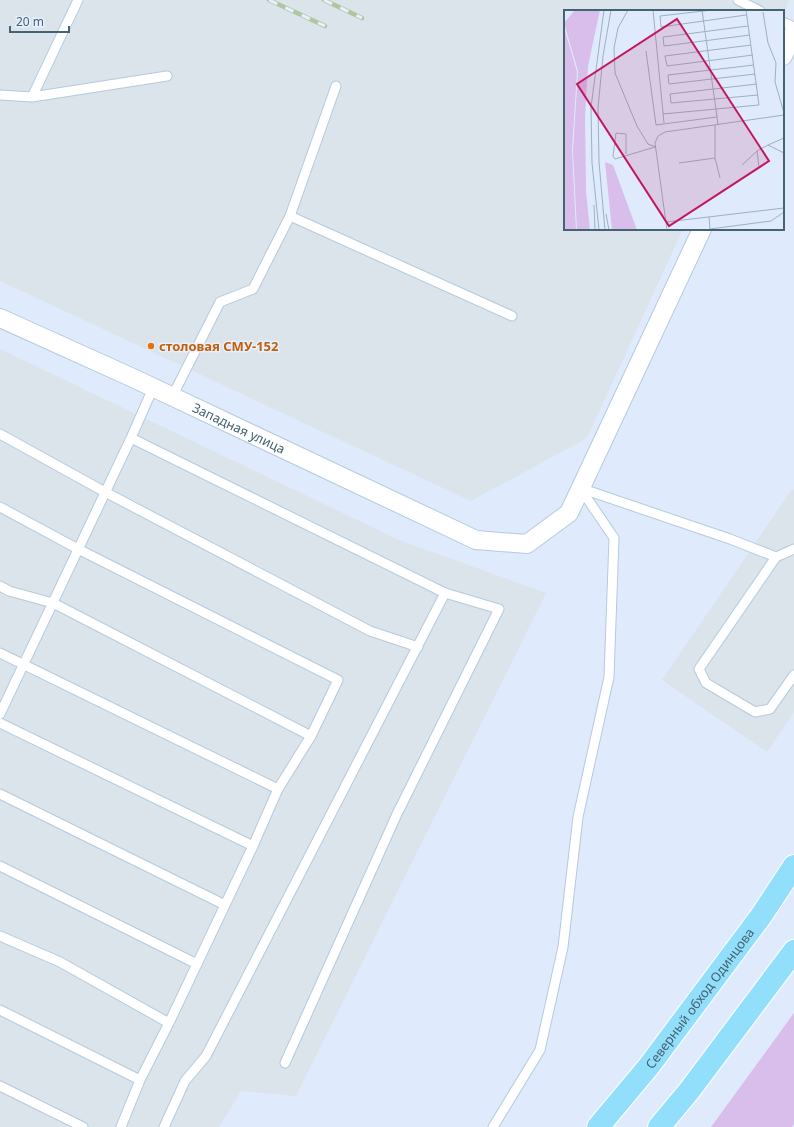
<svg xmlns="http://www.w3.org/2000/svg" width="794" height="1127" viewBox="0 0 794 1127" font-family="'Noto Sans',sans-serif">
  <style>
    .industrial { fill: #dbe3eb }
    .green { fill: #d9bdeb }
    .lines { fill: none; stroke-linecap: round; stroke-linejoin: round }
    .lane-casing { stroke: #b6cadc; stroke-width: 11 }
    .street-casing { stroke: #b6cadc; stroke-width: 20 }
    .highway-casing { stroke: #fff; stroke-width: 24 }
    .lane { stroke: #fff; stroke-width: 9 }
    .street { stroke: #fff; stroke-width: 18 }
    .highway { stroke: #92dffb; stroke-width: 22 }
    .rail-casing { stroke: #b0c69e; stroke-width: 4.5 }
    .rail { stroke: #e6f0ff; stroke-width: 3; stroke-dasharray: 9; stroke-linecap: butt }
    .food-dot { fill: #e8710a; stroke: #e6f0ff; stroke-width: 1.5 }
    .labels { text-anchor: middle; stroke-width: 3; stroke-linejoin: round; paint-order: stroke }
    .food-label { font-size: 13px; font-weight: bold; fill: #c56008; stroke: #e6f0ff; text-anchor: start }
    .street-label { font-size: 13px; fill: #466374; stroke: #e6f0ff }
    .inset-road { fill: none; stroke: #9db0c2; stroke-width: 1 }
    .view { fill: #c2185b; fill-opacity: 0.15; stroke: #c2185b; stroke-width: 2 }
    .inset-edge { fill: none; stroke: #466374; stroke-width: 2 }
  </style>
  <rect width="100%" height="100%" fill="#dfeafd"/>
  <path class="industrial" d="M 0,0 L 789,0 L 783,14 L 783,11 L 565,11 L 565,229 L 683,229 L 587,438 L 471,501 L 0,281 Z
    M 0,349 L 399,540 L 546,593 L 296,1096 L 241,1091 L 219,1127 L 0,1127 Z
    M 792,489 L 794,490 L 794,712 L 767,752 L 662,680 Z"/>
  <path class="green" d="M 794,1013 L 794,1124 L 792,1127 L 711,1127 Z"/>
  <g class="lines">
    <g class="lane-casing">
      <path id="lane" d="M 738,0 L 760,11
        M 783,22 L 794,27
        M 0,95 L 32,97 L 78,0
        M 32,97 L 167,76
        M 290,216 L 336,86
        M 153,388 L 131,438 L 445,593 L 499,609 L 397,814 L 285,1063
        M 172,397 L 220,302 L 253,289 L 290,216 L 512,316
        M 0,434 L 105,492 L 370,631 L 418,647
        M 580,488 L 730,539 L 776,557
        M 0,507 L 78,549 L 338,680 L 311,736 L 53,603 L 9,591 L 0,586
        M 794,549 L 776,557 L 699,669 L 706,683 L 755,712 L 770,709 L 794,675
        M 0,653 L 278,789 L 253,846 L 0,723
        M 0,714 L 131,438
        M 278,789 L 311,736
        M 0,794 L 225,905 L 197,964 L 0,866
        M 225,905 L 253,846
        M 0,936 L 60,962 L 169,1023 L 140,1080 L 0,1010
        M 169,1023 L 197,964
        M 0,1086 L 83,1127
        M 121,1127 L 140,1080
        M 164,1127 L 185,1081 L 206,1056 L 445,593
        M 493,1127 L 540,1050 L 563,947 L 578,817 L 609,677 L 614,538 L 580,488"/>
    </g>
    <g class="street-casing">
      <g id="street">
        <path d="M 783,56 L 794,32"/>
        <path id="s1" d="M 0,318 L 133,378 L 476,540 L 527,544 L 569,513 L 702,229"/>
      </g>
    </g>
    <g class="highway-casing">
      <g id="highway">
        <path id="s2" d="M 598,1127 L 649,1066 L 761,916 L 794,866"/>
        <path d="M 659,1127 L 689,1091 L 794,951"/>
      </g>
    </g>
    <use href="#lane" class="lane"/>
    <use href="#street" class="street"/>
    <use href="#highway" class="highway"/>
    <g class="rail-casing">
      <path id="rail" d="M 269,0 L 325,26
        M 324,0 L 362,18"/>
    </g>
    <use href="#rail" class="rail"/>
  </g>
  <circle class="food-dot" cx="151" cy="346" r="4"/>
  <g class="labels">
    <g class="food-label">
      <text x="159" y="351">столовая СМУ-152</text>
    </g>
    <g class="street-label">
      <text dy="5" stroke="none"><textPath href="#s1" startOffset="263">Западная улица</textPath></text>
      <text dy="5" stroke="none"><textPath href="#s2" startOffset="164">Северный обход Одинцова</textPath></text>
    </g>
  </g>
  <g transform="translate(564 10)">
    <rect width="220" height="220" fill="#dfeafd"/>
    <path d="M 11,0 L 36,0 L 24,56 L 21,106 L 22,181 L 26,220 L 13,220 L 9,141 L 14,61 L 0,13 ZM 0,17 L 13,62 L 8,140 L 12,220 L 0,220 ZM 41,152 L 49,155 L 73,220 L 48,220 Z" fill="#d9bdeb"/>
    <path class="inset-road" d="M 64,0 L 54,18 L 50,38 L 51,63 L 73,116 L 84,134 L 92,137M 89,0 L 100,113M 138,0 L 153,107M 148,0 L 96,6 L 97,17 L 182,5M 199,2 L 204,33 L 212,53 L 211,72 L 220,103M 184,16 L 99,27 L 100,36 L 186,25M 187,35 L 101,46 L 103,56 L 189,45M 82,41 L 92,115 L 153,107 L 154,115M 190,55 L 104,65 L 105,74 L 191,64M 193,74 L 106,84 L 107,93 L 194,85M 99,104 L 195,95 L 182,0M 220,128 L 204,135 L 220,143M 62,144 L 62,124 L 52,123 L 49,146 L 51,149 L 91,137M 151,148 L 156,168M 115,153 L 151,148 L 151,115M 178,155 L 193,141M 195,157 L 193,141 L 204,135M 30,195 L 31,220M 42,204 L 45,220M 145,207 L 146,219 L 207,211 L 220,202M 102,212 L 220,198M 35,220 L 28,153 L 27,97 L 40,0M 41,220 L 35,152 L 34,98 L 39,46 L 47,0M 103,220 L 91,133 L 94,126 L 101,122 L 220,105"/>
    <path class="view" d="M 113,9 L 205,151 L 105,216 L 13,74 Z"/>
    <rect width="220" height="220" class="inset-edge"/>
  </g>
  <path d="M10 26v6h59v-6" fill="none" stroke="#466374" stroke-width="2"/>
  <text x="16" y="26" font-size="12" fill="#466374" stroke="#e6f0ff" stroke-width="3" paint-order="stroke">20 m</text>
</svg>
